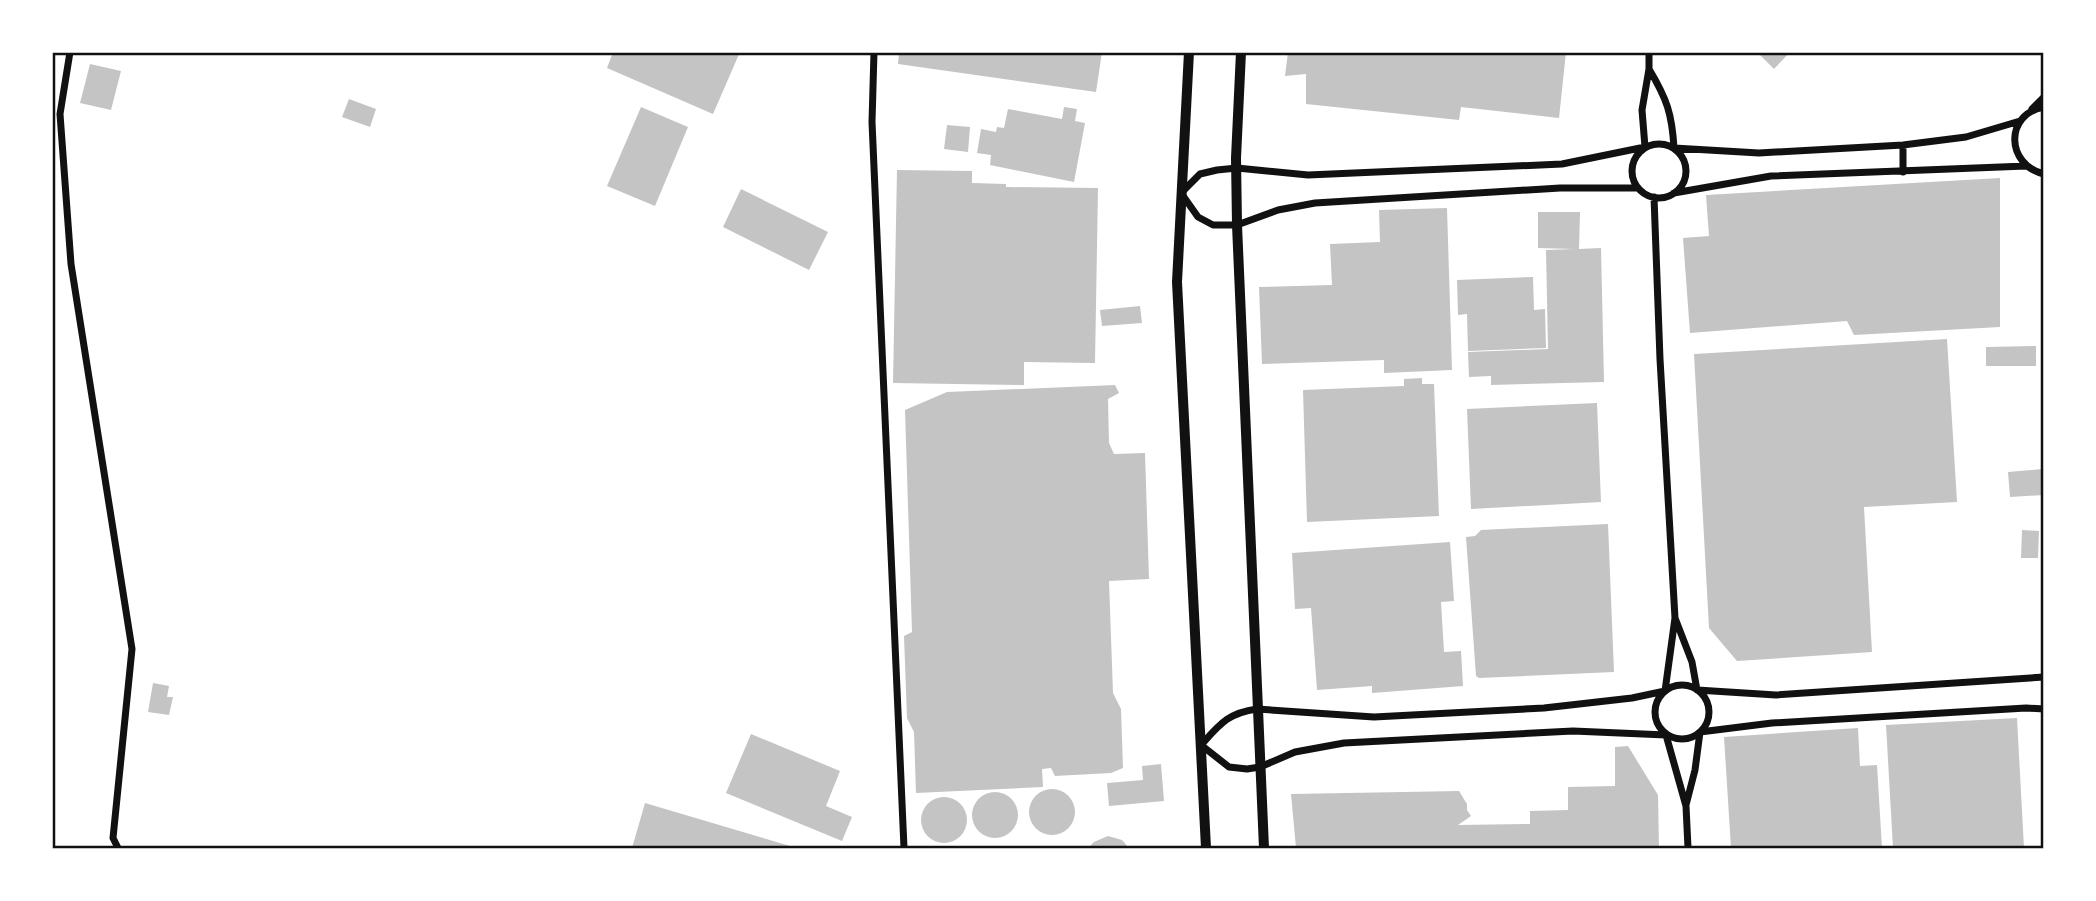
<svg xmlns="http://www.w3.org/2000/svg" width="2096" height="901" viewBox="0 0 2096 901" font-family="Overpass,sans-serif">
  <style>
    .building { fill: #c4c4c4 }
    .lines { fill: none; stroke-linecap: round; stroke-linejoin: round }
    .minor { stroke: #111; stroke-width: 7 }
    .tertiary { stroke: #111; stroke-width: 10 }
    .neatline { fill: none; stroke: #111; stroke-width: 2.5 }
  </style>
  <rect width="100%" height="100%" fill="#fff"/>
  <path class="building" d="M 613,52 L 740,52 L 713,114 L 607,68 Z
    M 899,52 L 1102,52 L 1096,92 L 898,64 Z
    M 1288,52 L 1566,52 L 1559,118 L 1461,107 L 1459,120 L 1306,104 L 1306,74 L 1285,76 Z
    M 1757,52 L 1790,52 L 1774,69 Z
    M 90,64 L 121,71 L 111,110 L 80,103 Z
    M 349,99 L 376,109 L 370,127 L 342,117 Z
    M 641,107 L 688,127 L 655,206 L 607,186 Z
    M 1064,107 L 1077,109 L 1075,121 L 1085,123 L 1074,182 L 990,165 L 991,155 L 977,153 L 981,129 L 996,132 L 997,127 L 1004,128 L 1008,109 L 1062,119 Z
    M 947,125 L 970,127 L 968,152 L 944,149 Z
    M 897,170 L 972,171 L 972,183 L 1006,184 L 1006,187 L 1098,188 L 1095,363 L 1024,362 L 1024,385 L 893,383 Z
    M 2000,178 L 2000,327 L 1854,335 L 1847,321 L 1690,333 L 1683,238 L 1709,236 L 1706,195 Z
    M 741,189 L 828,232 L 809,270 L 723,227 Z
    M 1447,208 L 1452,370 L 1384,373 L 1384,360 L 1262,364 L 1259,287 L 1332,285 L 1330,244 L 1380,242 L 1379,210 Z
    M 1538,212 L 1580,212 L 1579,249 L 1601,248 L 1604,382 L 1491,385 L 1491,376 L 1469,377 L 1468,352 L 1548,349 L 1546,250 L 1574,249 L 1538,248 Z
    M 1533,277 L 1534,310 L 1545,309 L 1546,348 L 1468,351 L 1467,314 L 1458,315 L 1457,280 Z
    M 1140,306 L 1142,323 L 1102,326 L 1100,310 Z
    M 1947,339 L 1957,502 L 1864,507 L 1872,652 L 1737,661 L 1709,628 L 1694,354 Z
    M 2036,346 L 2036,366 L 1986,366 L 1986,347 Z
    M 1422,378 L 1422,384 L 1434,384 L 1439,516 L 1307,522 L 1303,390 L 1404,386 L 1404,379 Z
    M 1115,385 L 1119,393 L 1108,399 L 1109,443 L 1114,454 L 1145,453 L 1149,579 L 1109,581 L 1113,693 L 1121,709 L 1123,768 L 1111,773 L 1055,776 L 1051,768 L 1042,769 L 1043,787 L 916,793 L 914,732 L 907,718 L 904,636 L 912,632 L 905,410 L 947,392 Z
    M 1597,403 L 1601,502 L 1471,509 L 1467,409 Z
    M 2042,469 L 2044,495 L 2010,497 L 2008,472 Z
    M 1608,524 L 1614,672 L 1479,678 L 1476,676 L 1466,537 L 1475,536 L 1481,530 Z
    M 2022,530 L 2039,531 L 2038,558 L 2021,558 Z
    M 1450,542 L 1454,601 L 1441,602 L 1444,652 L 1461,651 L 1463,686 L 1372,693 L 1372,686 L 1317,690 L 1311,608 L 1295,609 L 1292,553 Z
    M 153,683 L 169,686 L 167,697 L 173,697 L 169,715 L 148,712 Z
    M 2017,718 L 2024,848 L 1893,848 L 1886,725 Z
    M 1858,728 L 1860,766 L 1877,765 L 1882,848 L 1731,848 L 1724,737 Z
    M 751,734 L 840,771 L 826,806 L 852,817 L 842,841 L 726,793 Z
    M 1628,746 L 1658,795 L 1659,848 L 1296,848 L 1291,794 L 1459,791 L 1467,804 L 1467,810 L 1471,816 L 1458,825 L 1530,824 L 1530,811 L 1568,810 L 1568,787 L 1615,786 L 1615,747 Z
    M 1161,764 L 1164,801 L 1109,806 L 1107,783 L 1143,780 L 1142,766 Z
    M1029 812a23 23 0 1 1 46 0a23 23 0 1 1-46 0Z
    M972 815a23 23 0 1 1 46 0a23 23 0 1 1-46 0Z
    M921 820a23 23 0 1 1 46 0a23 23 0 1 1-46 0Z
    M 645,803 L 797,848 L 632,848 Z
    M 1108,836 L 1122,840 L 1129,848 L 1088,848 L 1094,842 Z"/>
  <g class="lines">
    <path class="minor" d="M 70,52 L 60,114 L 71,264 L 132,649 L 113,838 L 118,848
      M 874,52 L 872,122 L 904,848
      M 1649,69 C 1667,99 1672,114 1674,148 L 1759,153 L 1903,145 L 1966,137 L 2020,121
      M 2044,107 C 2004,114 2006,165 2044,174
      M 2032,109 L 2044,97
      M1632 171a27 27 0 1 1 54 0a27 27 0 1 1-54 0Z
      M 1903,145 L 1903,172
      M 1638,188 L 1560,188 L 1315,203 L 1278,210 L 1237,225 L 1213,225 L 1198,217 L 1181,193 L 1200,174 L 1217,170 L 1237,168 L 1308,175 L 1562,164 L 1645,147 L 1642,110 L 1649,69 L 1649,52
      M 1674,193 L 1771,176 L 2026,166
      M 1654,197 L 1660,359 L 1675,618 L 1665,691 L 1632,698 L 1544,708 L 1374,717 L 1257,709 C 1228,713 1220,724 1201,745 L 1229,767 L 1247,769 L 1260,767 L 1295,752 L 1344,743 L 1573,731 L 1666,735 L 1686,806 L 1688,848
      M 1675,618 L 1692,662 L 1697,690 L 1776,695 L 2044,677
      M1655 712a27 27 0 1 1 54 0a27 27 0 1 1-54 0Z
      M 1686,805 L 1695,770 L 1700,732 L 1772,723 L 2026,708 L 2044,709"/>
    <path class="tertiary" d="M 1189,52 L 1177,282 L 1206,848
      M 1241,52 L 1236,158 L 1237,225 L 1264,848"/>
  </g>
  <rect width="2096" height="901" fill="none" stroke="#ffffff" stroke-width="108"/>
  <rect x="54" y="54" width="1988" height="793" class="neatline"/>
</svg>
